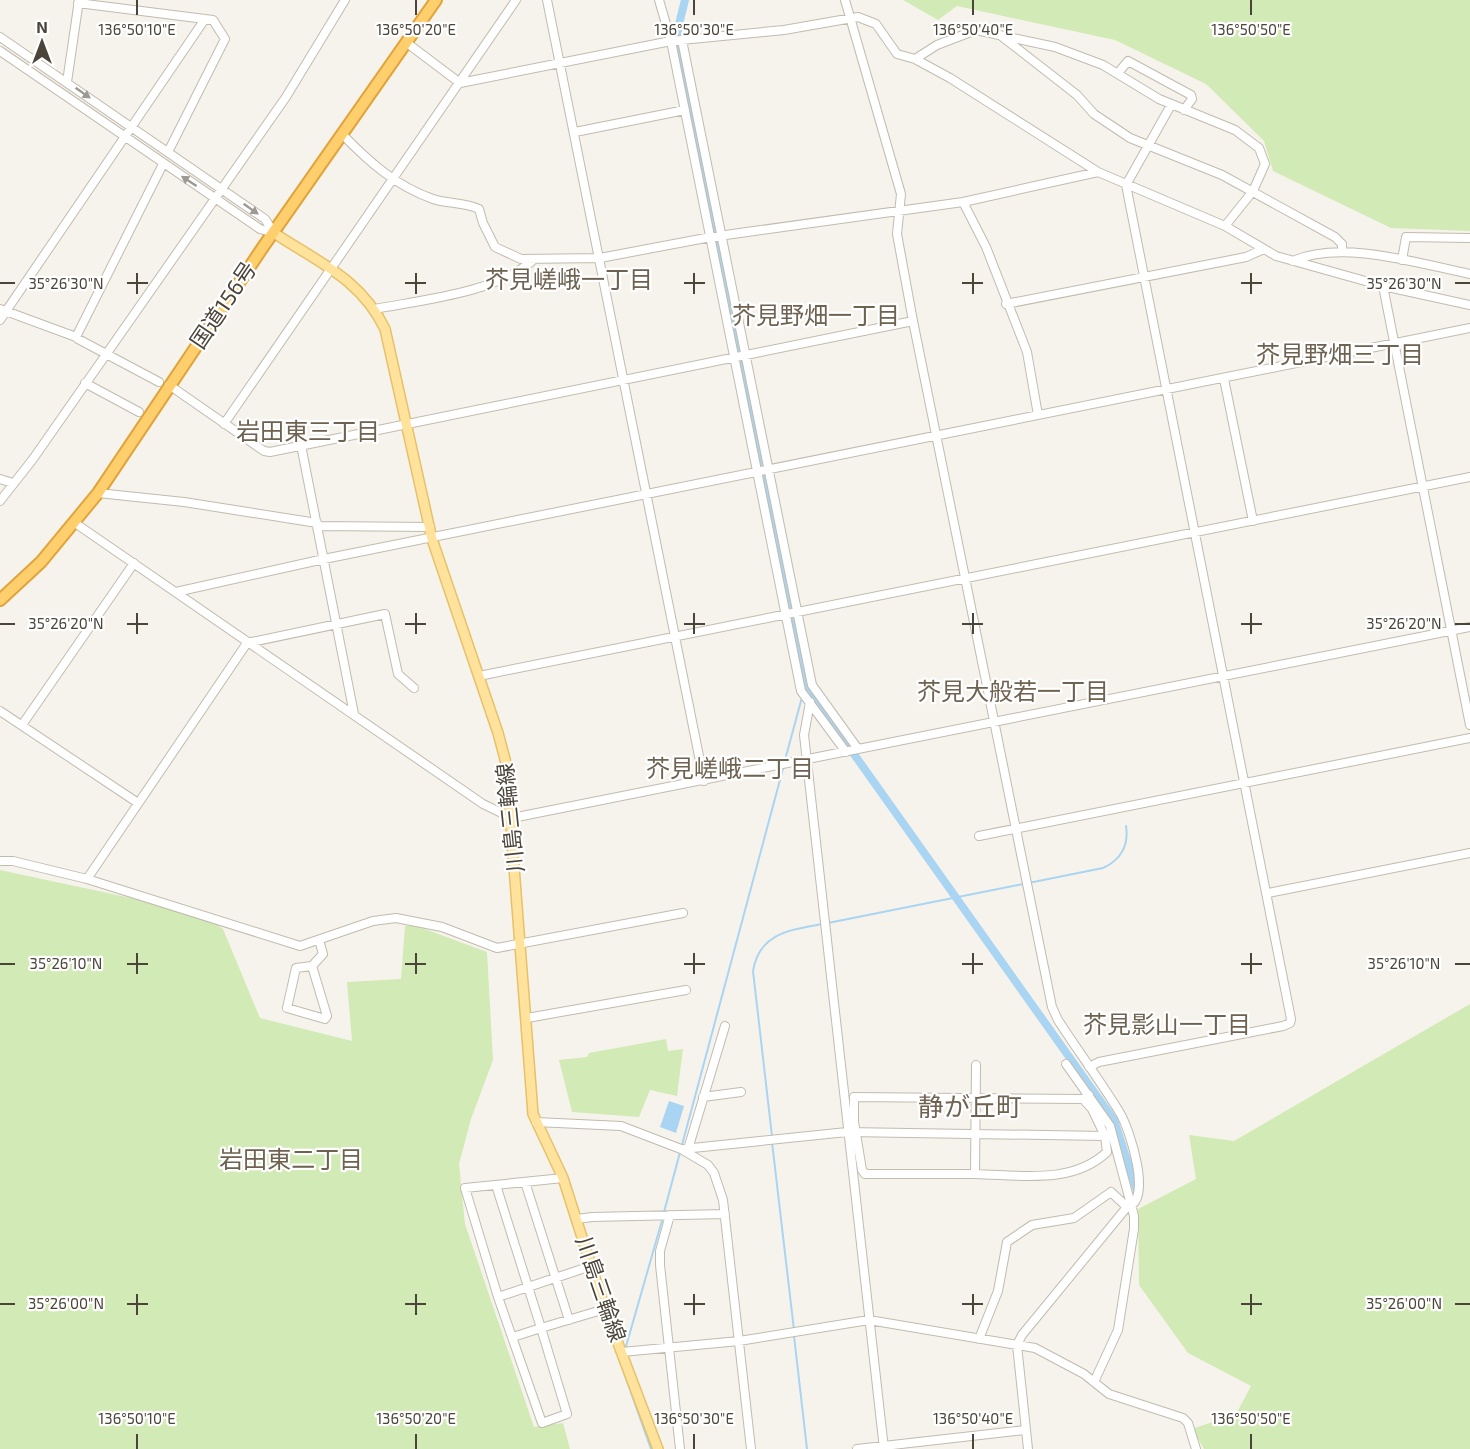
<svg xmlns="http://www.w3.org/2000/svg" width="1470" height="1449" viewBox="0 0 1470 1449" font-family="'Exo 2','Noto Sans JP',sans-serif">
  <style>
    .green { fill: #d2eab5 }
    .water { fill: #a9d4f2 }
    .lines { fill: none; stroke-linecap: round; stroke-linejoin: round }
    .stream { stroke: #a9d4f2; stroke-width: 2 }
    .canal { stroke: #a9d4f2; stroke-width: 8 }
    .minor-casing { stroke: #c2bbae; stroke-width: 10 }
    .major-casing { stroke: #e6c16a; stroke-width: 12 }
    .highway-casing { stroke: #e0a43c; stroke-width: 14 }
    .minor { stroke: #fff; stroke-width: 8 }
    .major { stroke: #ffe39c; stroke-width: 9 }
    .highway { stroke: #ffcf6e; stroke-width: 10 }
    .oneway { fill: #9c9892 }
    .ticks { fill: none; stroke: #4b4439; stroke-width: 2 }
    .labels { text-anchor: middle; stroke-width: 4.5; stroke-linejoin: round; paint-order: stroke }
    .street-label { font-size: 22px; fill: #4b4439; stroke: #fff }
    .neighbourhood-label { font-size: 24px; fill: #6e6250; stroke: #fff }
    .quarter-label { font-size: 26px; fill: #6e6250; stroke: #fff }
    .ticks-label { font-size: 15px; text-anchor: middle; fill: #4b4439; stroke: #fff; stroke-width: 4.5; stroke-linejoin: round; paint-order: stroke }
  </style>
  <rect width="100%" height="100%" fill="#f6f3ec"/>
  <path class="green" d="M 903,0 L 1470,0 L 1470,231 L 1391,228 L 1273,171 L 1264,141 L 1206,84 L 1115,40 L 957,6 L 938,20 Z
    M 0,870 L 145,901 L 195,908 L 223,929 L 260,1018 L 352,1041 L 347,982 L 401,979 L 405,926 L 414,925 L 487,952 L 493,1060 L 471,1119 L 459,1164 L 465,1224 L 534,1427 L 563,1423 L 570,1449 L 0,1449 Z
    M 1470,1004 L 1470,1449 L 1204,1449 L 1192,1429 L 1236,1414 L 1251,1386 L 1188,1353 L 1139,1285 L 1138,1209 L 1196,1179 L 1189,1135 L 1234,1141 Z
    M 666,1039 L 668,1051 L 683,1049 L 677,1096 L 650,1090 L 639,1117 L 572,1112 L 559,1060 L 587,1057 L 589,1053 Z"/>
  <path class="water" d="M 669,1101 L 684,1106 L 676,1133 L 660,1127 Z"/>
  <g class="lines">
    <path class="stream" d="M 785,760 L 801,701 L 807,688
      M 828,923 L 1103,868 C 1121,860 1129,845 1126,826
      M 772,1136 L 753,971 C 759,933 790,930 822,924
      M 772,1142 L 794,1330
      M 664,1212 L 784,765
      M 794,1336 L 807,1449
      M 625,1350 L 663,1217
      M 622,1367 L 651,1449"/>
    <path class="canal" d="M 685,0 L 678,28 L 677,48 L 807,688 L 1114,1120 L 1137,1191"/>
    <g class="minor-casing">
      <path id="minor" d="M 547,0 L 704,781
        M 659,0 L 671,41 L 801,691 L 846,752
        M 845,0 L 901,194 L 897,234 L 913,321 L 1052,1007 L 1058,1020 C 1078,1051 1101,1082 1120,1113 C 1130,1130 1153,1201 1127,1207 L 1022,1335 L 1017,1345 L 1028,1449
        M 78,3 L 213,20 L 225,39 L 168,152
        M 1000,35 L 1077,95 L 1094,114 L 1130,138 L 1222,175 L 1335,237 L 1342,244 L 1342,252
        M 0,37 L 265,219 L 274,233
        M 682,40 L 812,685 L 858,749
        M 407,43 L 460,83 L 671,41 L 784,30 L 858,17 L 876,24 L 897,54 L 915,59 L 950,78 L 1098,172 L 1225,226 L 1276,256 L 1383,286 L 1470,305
        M 0,51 L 260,229 L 274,233
        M 915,59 L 937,45 L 976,30 L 1055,47 L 1103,65 L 1159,99 L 1235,130 L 1259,148 L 1265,164 L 1253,191 L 1225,226
        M 1118,73 L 1128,61 L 1191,95 L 1192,99 L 1184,110
        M 67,82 L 79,0
        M 575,132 L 685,110
        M 342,134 C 369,162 396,186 433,199 C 448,204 464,202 479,209 L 483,223 L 495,247 L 521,259 L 600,258 L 711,237 L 963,202 L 1098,172
        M 963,202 L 986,247 L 1027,352 L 1038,415
        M 1402,260 L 1406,237 L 1470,238
        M 1293,261 C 1342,239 1420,264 1470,274
        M 1383,286 L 1470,725
        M 1006,304 L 1246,257 L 1264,249
        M 0,309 L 76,337 L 163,164
        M 375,309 C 422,300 499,292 533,260
        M 0,320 L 205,19
        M 78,339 L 159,382
        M 1224,379 L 1253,521
        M 85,383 L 139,412
        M 169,385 L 264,451 L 270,452 L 913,321
        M 224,424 L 516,0
        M 301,445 L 354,714
        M 0,479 L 13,483
        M 98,493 L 184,502 L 317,523
        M 0,501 L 33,459 L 286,97 L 345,0
        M 75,523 L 483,804 L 512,818 L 1470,627
        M 318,526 L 430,527
        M 176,592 L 324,559 L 1470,328
        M 479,676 L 1470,477
        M 810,702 L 804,735 L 884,1449
        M 0,711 L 138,803
        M 22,725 L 134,563
        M 979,836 L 1470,738
        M 0,861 L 13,861 L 87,879 L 300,946 L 373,921 L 396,918 L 442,927 L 497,948 L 683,913
        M 87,879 L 247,643 L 385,614 L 398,674 L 414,688
        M 1268,893 L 1470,853
        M 312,966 L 296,968 L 287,1008 L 325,1019 L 327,1016 L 312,966 L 323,954 L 319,940
        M 527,1018 L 686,990
        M 1066,1064 L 1110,1126 L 1134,1216 L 1134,1229 L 1118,1330 L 1094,1382
        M 976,1065 L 975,1174 C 1020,1175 1072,1185 1107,1152 L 1105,1136
        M 1089,1067 L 1099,1062 L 1283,1026 L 1290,1023 L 1291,1019 L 1126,185 L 1171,105
        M 703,1097 L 741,1092
        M 536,1122 L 621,1126 L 681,1149 L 708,1165 L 714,1173 L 723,1200 L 751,1449
        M 683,1149 L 847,1132 L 1105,1136 L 1092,1109 L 1083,1099
        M 688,1149 L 725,1026
        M 975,1174 L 865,1174 L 862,1170 L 854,1122 L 854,1097 L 1083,1099 L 1089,1095
        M 563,1178 L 465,1188 L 498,1297 L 542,1423 L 567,1414 L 541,1328 L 605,1309
        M 525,1182 L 569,1320
        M 496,1185 L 541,1328 L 513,1337
        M 670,1215 L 660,1251 L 660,1265 L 680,1449
        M 577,1219 L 592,1217 L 725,1214
        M 498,1297 L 591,1266
        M 979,1339 L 998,1291 L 1007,1242 L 1032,1225 L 1074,1218 L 1111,1192 L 1127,1207
        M 622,1352 L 739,1341 L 869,1320 L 1035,1348 L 1084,1374 L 1109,1394 L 1183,1418 L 1188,1423 L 1196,1449
        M 857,1449 L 1025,1430"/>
    </g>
    <g class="major-casing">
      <path id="major" d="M 274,233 C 318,262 361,279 385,329 L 432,539 L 498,733 L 506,763 L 533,1114 L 563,1178 L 605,1309 L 658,1449"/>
    </g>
    <g class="highway-casing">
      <path id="highway" d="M 0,600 L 41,562 L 98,493 L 263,247 L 436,0"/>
    </g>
    <use href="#minor" class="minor"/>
    <use href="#major" class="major"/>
    <use href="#highway" class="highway"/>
  </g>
  <defs><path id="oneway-solid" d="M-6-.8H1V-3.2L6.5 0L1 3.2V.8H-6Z" transform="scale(1.5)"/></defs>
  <g class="oneway">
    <use href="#oneway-solid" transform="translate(83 93) rotate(35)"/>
    <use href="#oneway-solid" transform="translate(189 181) rotate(-147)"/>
    <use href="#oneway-solid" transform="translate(251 209) rotate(35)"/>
  </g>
  <path class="ticks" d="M 137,0 L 137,15M 416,0 L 416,15M 694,0 L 694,15M 973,0 L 973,15M 1251,0 L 1251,15M 137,273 L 137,294M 416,273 L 416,294M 694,273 L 694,294M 973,273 L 973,294M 1251,273 L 1251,294M 0,283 L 15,283M 127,283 L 148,283M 405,283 L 426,283M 684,283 L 705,283M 962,283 L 983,283M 1241,283 L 1262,283M 1455,283 L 1470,283M 137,613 L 137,634M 416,613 L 416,634M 694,613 L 694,634M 973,613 L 973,634M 1251,613 L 1251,634M 0,624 L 15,624M 127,624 L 148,624M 405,624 L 426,624M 684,624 L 705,624M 962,624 L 983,624M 1241,624 L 1262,624M 1455,624 L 1470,624M 137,953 L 137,974M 416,953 L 416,974M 694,953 L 694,974M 973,953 L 973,974M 1251,953 L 1251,974M 0,964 L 15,964M 127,964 L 148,964M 405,964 L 426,964M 684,964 L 705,964M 962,964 L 983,964M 1241,964 L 1262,964M 1455,964 L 1470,964M 137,1294 L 137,1315M 416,1294 L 416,1315M 694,1294 L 694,1315M 973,1294 L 973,1315M 1251,1294 L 1251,1315M 0,1304 L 15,1304M 127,1304 L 148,1304M 405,1304 L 426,1304M 684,1304 L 705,1304M 962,1304 L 983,1304M 1241,1304 L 1262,1304M 1455,1304 L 1470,1304M 137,1434 L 137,1449M 416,1434 L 416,1449M 694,1434 L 694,1449M 973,1434 L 973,1449M 1251,1434 L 1251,1449"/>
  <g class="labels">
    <g class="street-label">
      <text transform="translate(223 305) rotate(-56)" y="8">国道156号</text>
      <text transform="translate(510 818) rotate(-96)" y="8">川島三輪線</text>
      <text transform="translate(601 1289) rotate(71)" y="8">川島三輪線</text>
    </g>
    <g class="neighbourhood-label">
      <text x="569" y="288">芥見嵯峨一丁目</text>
      <text x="816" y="324">芥見野畑一丁目</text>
      <text x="1340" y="363">芥見野畑三丁目</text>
      <text x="308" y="440">岩田東三丁目</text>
      <text x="1013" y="700">芥見大般若一丁目</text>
      <text x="730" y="777">芥見嵯峨二丁目</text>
      <text x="1167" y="1033">芥見影山一丁目</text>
      <text x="291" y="1168">岩田東二丁目</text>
    </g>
    <g class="quarter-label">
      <text x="970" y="1116">静が丘町</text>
    </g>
  </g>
  <g class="ticks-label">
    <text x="137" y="35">136°50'10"E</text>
    <text x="416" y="35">136°50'20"E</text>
    <text x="694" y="35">136°50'30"E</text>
    <text x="973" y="35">136°50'40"E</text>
    <text x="1251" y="35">136°50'50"E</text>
    <text x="66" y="289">35°26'30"N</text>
    <text x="1404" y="289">35°26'30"N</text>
    <text x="66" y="629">35°26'20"N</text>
    <text x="1404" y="629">35°26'20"N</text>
    <text x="66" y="969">35°26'10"N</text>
    <text x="1404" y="969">35°26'10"N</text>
    <text x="66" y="1309">35°26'00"N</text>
    <text x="1404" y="1309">35°26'00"N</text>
    <text x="137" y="1424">136°50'10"E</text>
    <text x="416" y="1424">136°50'20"E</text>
    <text x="694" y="1424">136°50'30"E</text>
    <text x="973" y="1424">136°50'40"E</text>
    <text x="1251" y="1424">136°50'50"E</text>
  </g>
  <g transform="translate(42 42)" stroke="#ffffff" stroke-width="4.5" paint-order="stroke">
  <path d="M0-4.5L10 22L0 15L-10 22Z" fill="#4b4439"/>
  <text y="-9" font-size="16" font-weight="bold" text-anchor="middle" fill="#4b4439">N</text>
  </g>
</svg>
